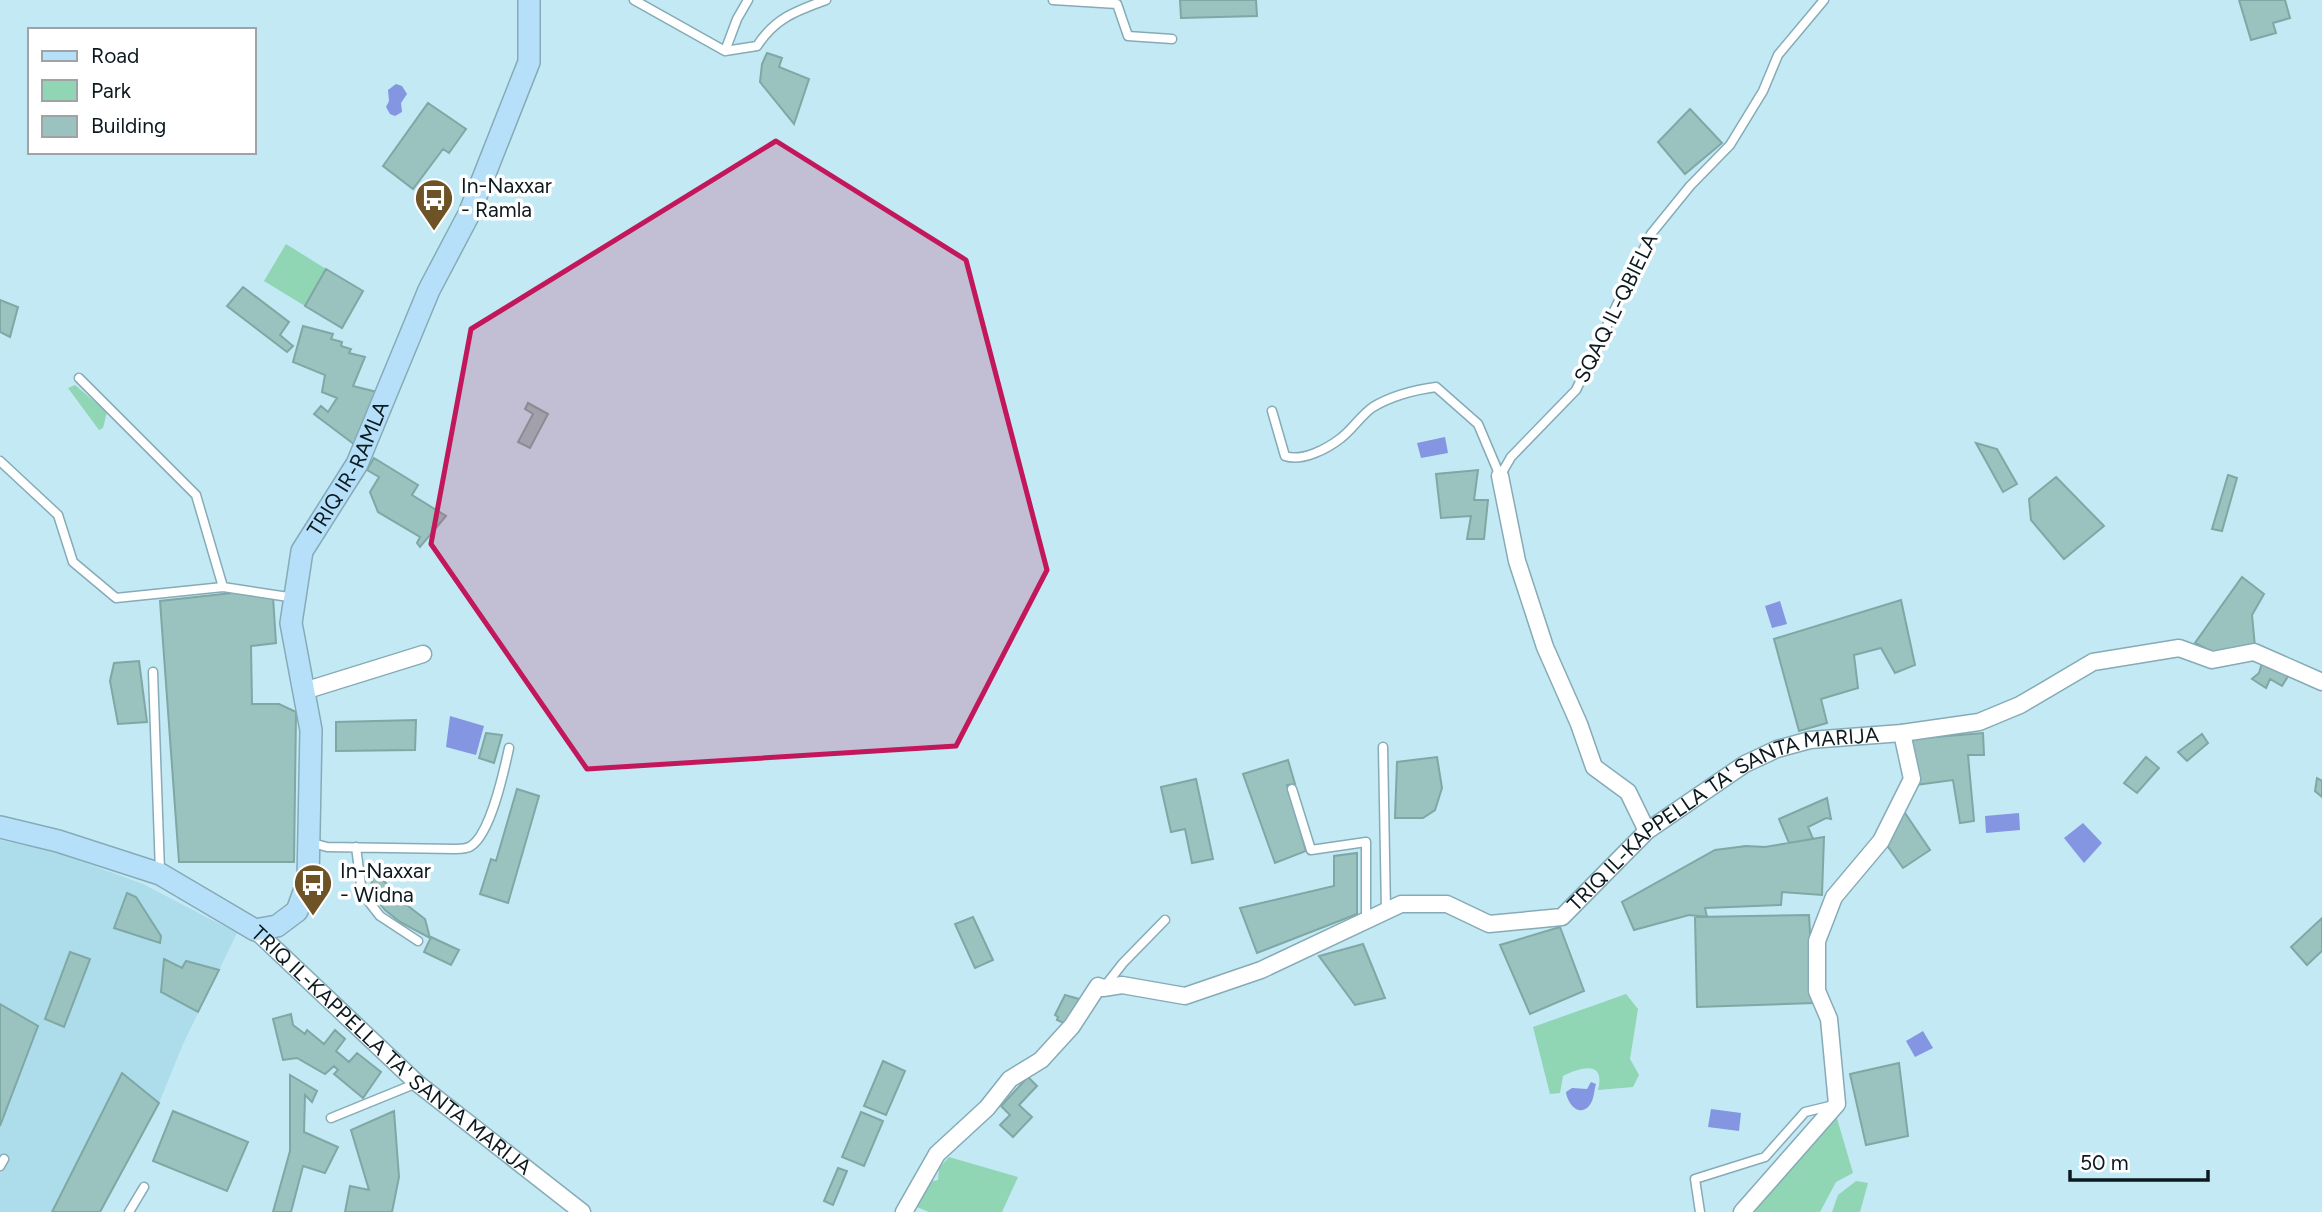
<svg xmlns="http://www.w3.org/2000/svg" width="2322" height="1212" viewBox="0 0 2322 1212" font-family="Figtree,sans-serif">
  <style>
    .built { fill: #addceb }
    .green { fill: #90d5b4 }
    .water { fill: #8495e1 }
    .building { fill: #9ac3c0; stroke: #7fa7a4; stroke-width: 2 }
    .lines { fill: none; stroke-linecap: round; stroke-linejoin: round }
    .lane-casing { stroke: #86abb6; stroke-width: 11 }
    .street-casing { stroke: #86abb6; stroke-width: 19 }
    .secondary-casing { stroke: #86abb6; stroke-width: 24 }
    .lane { stroke: #fff; stroke-width: 8 }
    .street { stroke: #fff; stroke-width: 16 }
    .secondary { stroke: #b6e0fa; stroke-width: 21 }
    .marked { fill: #c2185b; fill-opacity: 0.2; stroke: #c2185b; stroke-width: 5; stroke-linejoin: round }
    .labels { text-anchor: middle; stroke-width: 7; stroke-linejoin: round; paint-order: stroke }
    .poi-label { font-size: 21px; fill: #0c1a1f; stroke: #fff; text-anchor: start }
    .street-label { font-size: 21px; fill: #0c1a1f; stroke: #fff }
  </style>
  <rect width="100%" height="100%" fill="#c2e9f4"/>
  <path class="built" d="M 0,840 L 53,851 L 143,884 L 237,933 L 183,1044 L 159,1103 L 100,1212 L 0,1212 Z"/>
  <path class="green" d="M 286,244 L 326,269 L 305,306 L 264,281 Z
    M 75,385 L 107,412 L 103,428 L 99,430 L 68,388 Z
    M 1626,994 L 1638,1009 L 1630,1059 L 1639,1075 L 1633,1087 L 1598,1090 C 1606,1059 1579,1068 1563,1076 L 1560,1093 L 1550,1094 L 1533,1027 Z
    M 1836,1115 L 1853,1173 L 1836,1182 L 1820,1212 L 1750,1212 Z
    M 949,1157 L 1018,1177 L 1002,1212 L 929,1212 L 912,1205 L 928,1182 L 938,1180 L 939,1168 Z
    M 1856,1181 L 1868,1183 L 1860,1212 L 1832,1212 L 1838,1195 Z"/>
  <path class="water" d="M 396,84 L 402,86 L 407,94 L 401,103 L 402,112 L 395,116 L 390,114 L 386,107 L 389,101 L 388,90 Z
    M 1445,437 L 1448,453 L 1421,458 L 1417,443 Z
    M 1780,601 L 1787,624 L 1772,628 L 1765,606 Z
    M 450,716 L 484,726 L 476,755 L 446,747 Z
    M 2019,813 L 2020,830 L 1986,833 L 1985,816 Z
    M 2083,823 L 2102,843 L 2084,863 L 2064,838 Z
    M 1923,1031 L 1933,1048 L 1915,1057 L 1906,1041 Z
    M 1591,1082 L 1596,1084 C 1594,1090 1594,1101 1589,1106 C 1578,1118 1567,1102 1566,1092 L 1572,1088 L 1587,1089 Z
    M 1711,1109 L 1741,1113 L 1739,1131 L 1708,1127 Z"/>
  <path class="building" d="M 1180,0 L 1256,0 L 1257,16 L 1181,18 Z
    M 2239,0 L 2285,0 L 2290,18 L 2273,23 L 2276,33 L 2251,40 Z
    M 767,53 L 782,58 L 779,67 L 809,79 L 794,124 L 760,82 L 762,64 Z
    M 428,103 L 466,129 L 449,153 L 443,149 L 413,189 L 383,166 Z
    M 1690,109 L 1722,143 L 1685,174 L 1658,142 Z
    M 326,269 L 363,291 L 342,328 L 305,306 Z
    M 243,287 L 289,322 L 280,335 L 293,346 L 287,352 L 227,306 Z
    M 0,300 L 18,307 L 10,337 L 0,332 Z
    M 303,326 L 333,334 L 331,339 L 342,342 L 341,346 L 351,349 L 349,353 L 365,357 L 353,386 L 377,392 L 355,445 L 314,414 L 321,406 L 328,412 L 337,398 L 322,392 L 325,375 L 293,362 Z
    M 528,403 L 548,414 L 530,448 L 518,442 L 533,414 L 525,409 Z
    M 1976,443 L 1997,449 L 2017,484 L 2003,492 Z
    M 374,458 L 418,485 L 412,495 L 446,516 L 420,547 L 417,543 L 420,537 L 378,512 L 370,492 L 379,477 L 367,470 Z
    M 1478,470 L 1474,500 L 1488,500 L 1484,539 L 1467,539 L 1471,516 L 1441,518 L 1436,474 Z
    M 2228,475 L 2237,478 L 2222,531 L 2212,529 Z
    M 2056,477 L 2104,526 L 2064,559 L 2031,520 L 2029,499 Z
    M 2242,577 L 2264,594 L 2252,615 L 2255,647 L 2215,653 L 2195,643 Z
    M 241,592 L 273,597 L 276,643 L 251,646 L 252,704 L 279,704 L 296,712 L 294,862 L 179,862 L 160,601 Z
    M 1901,600 L 1915,665 L 1895,673 L 1881,648 L 1854,655 L 1858,688 L 1821,699 L 1827,723 L 1799,731 L 1774,639 Z
    M 2263,660 L 2290,673 L 2282,686 L 2270,679 L 2266,688 L 2252,679 L 2259,673 Z
    M 139,661 L 147,722 L 118,724 L 110,681 L 114,663 Z
    M 416,720 L 415,750 L 336,751 L 336,722 Z
    M 486,733 L 502,735 L 494,763 L 479,758 Z
    M 1983,733 L 1984,755 L 1968,755 L 1974,821 L 1960,823 L 1953,780 L 1915,785 L 1912,739 Z
    M 2202,734 L 2208,743 L 2187,761 L 2178,752 Z
    M 1437,757 L 1442,788 L 1435,810 L 1423,818 L 1395,818 L 1397,762 Z
    M 2146,757 L 2159,768 L 2137,793 L 2124,783 Z
    M 1288,760 L 1295,784 L 1287,785 L 1306,851 L 1275,863 L 1243,774 Z
    M 2317,778 L 2322,781 L 2322,797 L 2315,791 Z
    M 1196,779 L 1213,859 L 1192,863 L 1185,829 L 1171,832 L 1161,787 Z
    M 517,789 L 539,796 L 508,903 L 480,894 L 491,859 L 496,861 Z
    M 1827,798 L 1831,819 L 1826,818 L 1808,827 L 1813,839 L 1789,843 L 1779,819 Z
    M 1903,810 L 1930,850 L 1903,868 L 1886,844 Z
    M 1824,837 L 1822,895 L 1782,892 L 1781,905 L 1705,908 L 1707,917 L 1689,915 L 1634,930 L 1622,902 L 1715,850 L 1746,846 L 1765,847 Z
    M 1357,853 L 1357,914 L 1257,953 L 1240,908 L 1334,886 L 1334,856 Z
    M 376,871 L 399,899 L 425,919 L 430,938 L 400,922 L 385,910 L 369,890 Z
    M 127,893 L 136,897 L 161,936 L 160,943 L 114,928 Z
    M 1809,915 L 1814,1003 L 1697,1007 L 1695,917 Z
    M 973,917 L 993,960 L 975,968 L 955,924 Z
    M 2322,918 L 2322,951 L 2307,965 L 2291,947 Z
    M 1560,927 L 1584,991 L 1530,1014 L 1500,945 Z
    M 431,937 L 459,950 L 451,965 L 424,952 Z
    M 1363,944 L 1385,998 L 1355,1005 L 1319,956 Z
    M 70,952 L 90,959 L 64,1027 L 45,1019 Z
    M 164,959 L 182,968 L 186,961 L 219,970 L 198,1012 L 161,992 Z
    M 1065,995 L 1079,999 L 1066,1024 L 1057,1020 L 1058,1017 L 1055,1015 Z
    M 0,1004 L 38,1026 L 0,1126 Z
    M 291,1014 L 293,1025 L 305,1034 L 307,1030 L 324,1044 L 335,1030 L 345,1039 L 336,1051 L 349,1062 L 357,1053 L 381,1072 L 363,1098 L 334,1074 L 338,1070 L 334,1066 L 325,1074 L 297,1058 L 283,1060 L 273,1019 Z
    M 883,1061 L 905,1071 L 886,1115 L 864,1106 Z
    M 1899,1063 L 1908,1136 L 1866,1145 L 1850,1074 Z
    M 122,1073 L 159,1103 L 100,1212 L 52,1212 Z
    M 290,1075 L 317,1091 L 312,1102 L 305,1095 L 304,1132 L 338,1147 L 325,1173 L 303,1166 L 291,1212 L 273,1212 L 290,1151 Z
    M 1028,1077 L 1037,1086 L 1019,1105 L 1032,1117 L 1013,1137 L 1000,1125 L 1010,1115 L 1001,1106 Z
    M 173,1111 L 248,1142 L 227,1191 L 153,1161 Z
    M 394,1111 L 399,1177 L 392,1212 L 345,1212 L 350,1186 L 369,1190 L 351,1130 Z
    M 861,1112 L 883,1121 L 864,1166 L 842,1157 Z
    M 838,1168 L 847,1171 L 833,1205 L 824,1201 Z"/>
  <g class="lines">
    <g class="lane-casing">
      <path id="lane" d="M 634,0 L 725,51 L 757,46 C 775,18 796,11 826,0
        M 1053,0 L 1117,4 L 1128,36 L 1172,39
        M 725,51 L 737,19 L 748,0
        M 79,378 L 196,495 L 223,587
        M 1272,411 L 1285,456 C 1302,462 1327,449 1341,438 C 1353,429 1361,415 1373,407 C 1393,395 1414,390 1436,387 L 1478,424 L 1500,476
        M 0,461 L 58,515 L 73,562 L 116,598 L 223,587 L 295,598
        M 1500,476 L 1511,457 L 1576,390 L 1651,234 L 1690,186 L 1730,145 L 1763,91 L 1778,55 L 1824,0
        M 153,672 L 160,872
        M 1383,747 L 1386,911
        M 1292,789 L 1311,850 L 1366,842 L 1366,919
        M 309,842 L 327,847 L 455,849 C 460,849 467,849 471,846 C 491,833 504,771 509,748
        M 356,847 L 362,893 L 380,916 L 418,941
        M 1105,986 L 1123,963 L 1165,920
        M 331,1118 L 417,1083
        M 0,1166 L 4,1159
        M 129,1212 L 144,1187
        M 1700,1212 L 1695,1179 L 1765,1157 L 1805,1112 L 1834,1105"/>
    </g>
    <g class="street-casing">
      <g id="street">
        <path d="M 1500,476 L 1517,561 L 1545,647 L 1579,724 L 1594,767 L 1628,792 L 1647,831"/>
        <path d="M 304,691 L 423,654"/>
        <path id="s1" d="M 255,930 L 417,1083 L 582,1212"/>
        <path id="s2" d="M 904,1212 L 937,1154 L 987,1108 L 1010,1079 L 1041,1060 L 1072,1026 L 1098,986 L 1103,988 L 1122,985 L 1185,996 L 1261,970 L 1401,904 L 1447,904 L 1489,924 L 1562,917 L 1647,831 L 1745,764 L 1777,749 L 1810,740 L 1902,733 L 1979,722 L 2020,705 L 2093,662 L 2179,648 L 2212,660 L 2254,652 L 2322,682"/>
        <path d="M 1742,1212 L 1837,1104 L 1829,1019 L 1817,991 L 1817,941 L 1834,897 L 1881,841 L 1912,779 L 1902,733"/>
      </g>
    </g>
    <g class="secondary-casing">
      <g id="secondary">
        <path id="s3" d="M 0,827 L 58,841 L 160,874 L 255,930 L 277,926 L 297,911 L 308,881 L 311,730 L 291,623 L 302,551 L 357,464 L 429,290 L 469,214 L 529,62 L 529,0"/>
      </g>
    </g>
    <use href="#lane" class="lane"/>
    <use href="#street" class="street"/>
    <use href="#secondary" class="secondary"/>
  </g>
  <path class="marked" d="M 776,141 L 966,260 L 1047,570 L 956,746 L 587,769 L 431,544 L 471,329 Z"/>
  <defs>
    <g id="bus-pin" transform="scale(2.0125)"><path d="M0 17L-7.5 6A9.5 9.5 0 1 1 7.5 6Z" fill="#6d5325" stroke="#fff"/><path d="M-5-6H5V4H4V6H2V4H-2V6H-4V4H-5ZM-3.5-4V0h7V-4ZM-3.5 1.2v1.5H-2V1.2ZM2 1.2v1.5H3.5V1.2Z" fill="#fff"/></g>
  </defs>
  <g fill-rule="evenodd">
    <use href="#bus-pin" x="434" y="198"/>
    <use href="#bus-pin" x="313" y="883"/>
  </g>
  <g class="labels">
    <g class="poi-label">
      <text x="461" y="193">In-Naxxar<tspan x="461" dy="24">- Ramla</tspan></text>
      <text x="340" y="878">In-Naxxar<tspan x="340" dy="24">- Widna</tspan></text>
    </g>
    <g class="street-label">
      <text transform="translate(1616 308) rotate(-64)" y="7">SQAQ IL-QBIELA</text>
      <text dy="7" stroke="none"><textPath href="#s3" startOffset="784">TRIQ IR-RAMLA</textPath></text>
      <text dy="7" stroke="none"><textPath href="#s2" startOffset="987">TRIQ IL-KAPPELLA TA' SANTA MARIJA</textPath></text>
      <text dy="7" stroke="none"><textPath href="#s1" startOffset="182">TRIQ IL-KAPPELLA TA' SANTA MARIJA</textPath></text>
    </g>
  </g>
  <rect x="28" y="28" width="228" height="126" fill="#ffffff" stroke="#9ea3a5" stroke-width="2"/>
  <rect x="42" y="51" width="35" height="10" fill="#b6e0fa" stroke="#9ea3a5" stroke-width="2"/>
  <text x="91" y="63" font-size="21" fill="#0c1a1f">Road</text>
  <rect x="42" y="80" width="35" height="21" fill="#90d5b4" stroke="#9ea3a5" stroke-width="2"/>
  <text x="91" y="98" font-size="21" fill="#0c1a1f">Park</text>
  <rect x="42" y="116" width="35" height="21" fill="#9ac3c0" stroke="#9ea3a5" stroke-width="2"/>
  <text x="91" y="133" font-size="21" fill="#0c1a1f">Building</text>
  <path d="M2070 1170v10h138v-10" fill="none" stroke="#0c1a1f" stroke-width="3.5"/>
  <text x="2080" y="1170" font-size="21" fill="#0c1a1f" stroke="#ffffff" stroke-width="5" paint-order="stroke">50 m</text>
</svg>
